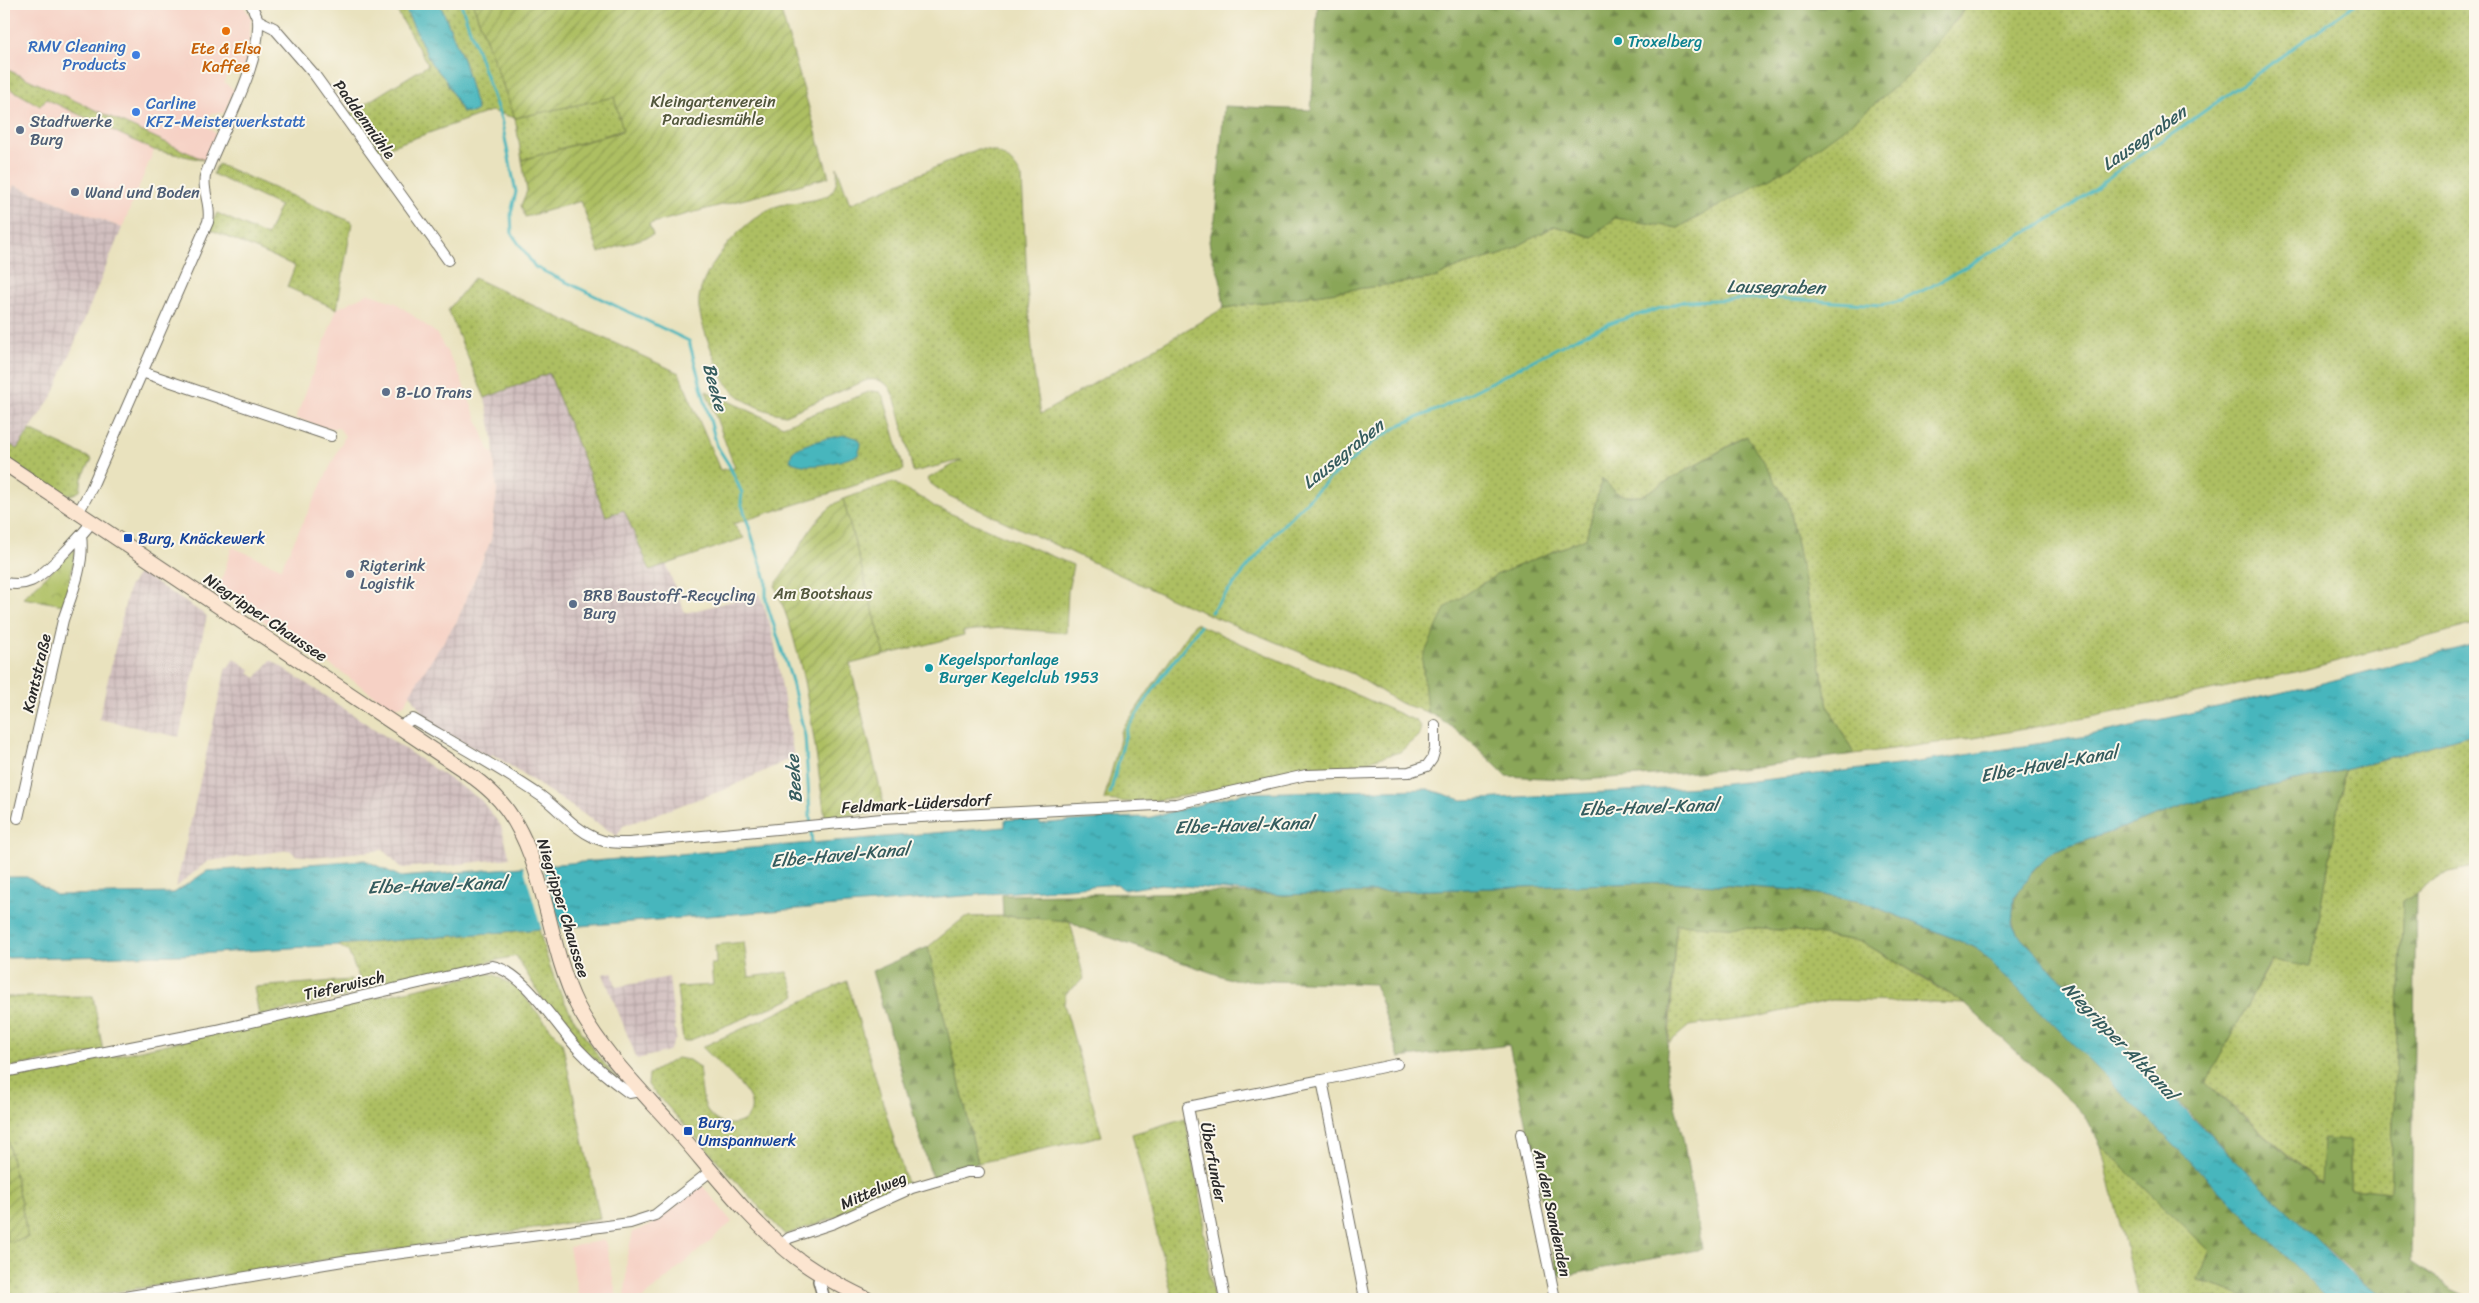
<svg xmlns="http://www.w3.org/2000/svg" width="2479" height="1303" viewBox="0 0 2479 1303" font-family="Sriracha,sans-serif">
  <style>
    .built { fill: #f6d1c5 }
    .industrial { fill: url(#industrial-grid) }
    .grass { fill: url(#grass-dots); stroke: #6c7546 }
    .forest { fill: url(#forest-firs); stroke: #5a6842 }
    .park { fill: url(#park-crowns); stroke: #6c7546 }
    .garden { fill: url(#garden-furrows); stroke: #6c7546 }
    .water { fill: url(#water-ripples); stroke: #397074 }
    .pier { fill: #e9e2be }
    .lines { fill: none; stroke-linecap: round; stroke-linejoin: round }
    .stream { stroke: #47b6bd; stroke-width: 3 }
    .minor-casing { stroke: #6e6b5e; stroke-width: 12 }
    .tertiary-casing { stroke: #6e6b5e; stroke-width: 14 }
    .secondary-casing { stroke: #6e6b5e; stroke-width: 16 }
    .minor { stroke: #fff; stroke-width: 10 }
    .tertiary { stroke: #fff; stroke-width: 11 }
    .secondary { stroke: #fce5d0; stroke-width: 14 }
    .food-dot { fill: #e8710a; stroke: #fbf7ec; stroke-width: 2 }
    .culture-dot { fill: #0f9aa8; stroke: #fbf7ec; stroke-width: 2 }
    .shop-dot { fill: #3f7fe0; stroke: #fbf7ec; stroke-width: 2 }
    .service-dot { fill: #5c6f8a; stroke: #fbf7ec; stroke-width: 2 }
    .transit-dot { fill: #1a4fb4; stroke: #fbf7ec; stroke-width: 2 }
    .labels { text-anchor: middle; stroke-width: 4; stroke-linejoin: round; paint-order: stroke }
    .culture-label { font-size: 16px; fill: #0d838f; stroke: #fbf7ec; text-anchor: start }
    .shop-label { font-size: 16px; fill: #366cbe; stroke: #fbf7ec; text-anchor: end }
    .food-label { font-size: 16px; fill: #c56008; stroke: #fbf7ec }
    .park-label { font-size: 16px; fill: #52573c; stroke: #fbf7ec }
    .street-label { font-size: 16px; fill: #2b2b2b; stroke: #fbf7ec }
    .service-label { font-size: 16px; fill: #4e5e75; stroke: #fbf7ec; text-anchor: start }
    .transit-label { font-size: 16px; fill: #164399; stroke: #fbf7ec; text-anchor: start }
    .water-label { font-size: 18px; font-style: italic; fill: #355c5e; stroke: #fbf7ec }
  </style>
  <defs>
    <pattern id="industrial-grid" width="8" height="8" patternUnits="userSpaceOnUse" patternTransform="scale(1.25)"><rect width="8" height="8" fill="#d1bfbf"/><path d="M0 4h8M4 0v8" fill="none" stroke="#b4a4a4"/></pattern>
    <pattern id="grass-dots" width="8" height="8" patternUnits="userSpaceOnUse" patternTransform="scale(1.25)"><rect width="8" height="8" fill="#adbf62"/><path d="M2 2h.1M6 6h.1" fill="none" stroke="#8d9b51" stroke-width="1.8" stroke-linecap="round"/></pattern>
    <pattern id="forest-firs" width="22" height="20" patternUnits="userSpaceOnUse" patternTransform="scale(1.25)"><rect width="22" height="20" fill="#8aa658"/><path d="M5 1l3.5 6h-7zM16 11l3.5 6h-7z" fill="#718749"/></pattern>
    <pattern id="park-crowns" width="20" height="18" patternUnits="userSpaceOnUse" patternTransform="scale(1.25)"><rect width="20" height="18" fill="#adbf62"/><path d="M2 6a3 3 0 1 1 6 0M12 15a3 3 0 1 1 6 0" fill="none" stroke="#8d9b51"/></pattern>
    <pattern id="garden-furrows" width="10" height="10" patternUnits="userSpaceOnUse" patternTransform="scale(1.25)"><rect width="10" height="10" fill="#adbf62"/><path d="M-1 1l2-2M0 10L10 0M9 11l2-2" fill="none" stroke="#8d9b51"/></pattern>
    <pattern id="water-ripples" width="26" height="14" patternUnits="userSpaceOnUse" patternTransform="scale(1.25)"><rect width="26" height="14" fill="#47b6bd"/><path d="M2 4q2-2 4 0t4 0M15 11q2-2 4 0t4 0" fill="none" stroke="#3b949a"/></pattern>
  </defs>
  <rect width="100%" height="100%" fill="#fbf7ec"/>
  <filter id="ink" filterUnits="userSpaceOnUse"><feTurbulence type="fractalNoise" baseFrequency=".02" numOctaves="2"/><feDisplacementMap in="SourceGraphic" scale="10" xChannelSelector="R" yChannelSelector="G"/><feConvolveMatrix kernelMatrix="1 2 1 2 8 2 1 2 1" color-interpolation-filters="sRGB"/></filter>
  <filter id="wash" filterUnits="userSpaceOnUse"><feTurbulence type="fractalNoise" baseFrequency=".0096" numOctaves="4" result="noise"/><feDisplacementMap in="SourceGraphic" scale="20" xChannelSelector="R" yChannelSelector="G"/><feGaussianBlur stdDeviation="1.12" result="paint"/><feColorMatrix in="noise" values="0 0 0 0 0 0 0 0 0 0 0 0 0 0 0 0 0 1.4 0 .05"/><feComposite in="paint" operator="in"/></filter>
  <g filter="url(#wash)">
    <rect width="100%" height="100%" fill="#e9e2be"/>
    <path class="built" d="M 4,4 L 242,4 L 251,17 L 249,53 L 241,74 L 228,72 L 224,82 L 234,90 L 224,113 L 211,113 L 206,125 L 216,134 L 204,160 L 4,68 Z
      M 4,85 L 39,106 L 46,99 L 154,150 L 122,228 L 14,185 L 4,210 Z
      M 368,293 L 396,303 L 436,333 L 457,369 L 490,452 L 494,453 L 497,492 L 491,540 L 457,621 L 403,706 L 390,707 L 340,671 L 218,591 L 232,547 L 281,568 L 345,436 L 339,428 L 325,428 L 296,418 L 337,309 Z
      M 702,1185 L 732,1222 L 642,1299 L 625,1299 L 627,1256 L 633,1232 L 653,1224 Z
      M 605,1240 L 617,1299 L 579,1299 L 569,1247 Z"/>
    <path class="industrial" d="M 14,185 L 122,228 L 54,393 L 17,449 L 4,441 L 4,210 Z
      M 549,373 L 607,516 L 624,510 L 650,570 L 666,564 L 685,613 L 760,594 L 773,635 L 794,757 L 726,789 L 623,826 L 617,836 L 492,754 L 490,758 L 428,723 L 410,693 L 457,621 L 491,540 L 497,492 L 492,432 L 485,398 Z
      M 139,572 L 207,616 L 179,737 L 99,719 L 129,587 Z
      M 234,658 L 251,670 L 249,673 L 256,678 L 271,660 L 481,800 L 501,826 L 510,858 L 434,867 L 434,865 L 402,868 L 383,850 L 313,857 L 295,855 L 290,850 L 208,861 L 176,887 L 226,667 L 228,668 Z
      M 612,972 L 616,987 L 669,977 L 676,1038 L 669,1051 L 637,1059 L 603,974 Z"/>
    <path class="grass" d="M 393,4 L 403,4 L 431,63 L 445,79 L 462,112 L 476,110 L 464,62 L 440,4 L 473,4 L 515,118 L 614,97 L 623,130 L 522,160 L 515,118 L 491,111 L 375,152 L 350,113 L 428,65 Z
      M 1969,4 L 2475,4 L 2475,624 L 2300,671 L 2096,716 L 1974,738 L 1854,754 L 1828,706 L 1789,503 L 1746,436 L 1641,496 C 1618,497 1617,494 1602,478 L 1586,538 L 1496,575 L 1427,704 L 1427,712 L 1400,703 L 1353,674 L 1183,604 L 945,494 L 930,483 L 927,479 L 962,460 L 913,472 C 909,455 898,397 888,386 C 882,380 875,379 867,380 L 785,415 C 757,410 730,397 719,370 C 712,350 702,329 699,308 C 694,275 743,220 772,208 C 789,200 812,204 828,195 C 837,189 838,177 837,167 L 850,204 L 978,149 C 999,149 1012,159 1022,178 L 1028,301 L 1034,373 L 1041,414 L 1224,308 L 1434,278 L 1463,265 L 1503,254 L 1555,226 L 1592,237 L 1615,218 L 1678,228 L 1792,166 L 1957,20 Z
      M 4,68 L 204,160 L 154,150 L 46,99 L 40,106 L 4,85 Z
      M 218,164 L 352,222 L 337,309 L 287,287 L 295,266 L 209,229 L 217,213 L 267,236 L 280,206 L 213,174 Z
      M 474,278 L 679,373 L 720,470 L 735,468 L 706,391 L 783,426 L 871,391 L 880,392 L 884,398 L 904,470 L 733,524 L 744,538 L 650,570 L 624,510 L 606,516 L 549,373 L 485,398 L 448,310 Z
      M 30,430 L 92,459 L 82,478 L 80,491 L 71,495 L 63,493 L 62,495 L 4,457 L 4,441 L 17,449 Z
      M 893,482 C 907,491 923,497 935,507 L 1073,565 L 1068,591 L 1066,633 L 1003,628 L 963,631 L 964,635 L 885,655 L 843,499 Z
      M 1195,623 L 1416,721 L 1421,727 L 1419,735 L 1400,752 L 1343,768 L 1279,773 L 1206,792 L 1159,800 L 1129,802 L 1104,800 L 1121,735 L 1120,733 Z
      M 2475,733 L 2475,867 L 2448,872 L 2403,901 L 2390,1192 L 2350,1188 L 2350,1141 L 2322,1185 L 2206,1082 L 2272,960 L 2311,966 L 2345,770 Z
      M 1003,916 L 1070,921 L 1084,979 L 1066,993 L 1064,1004 L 1102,1136 L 978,1163 L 928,947 L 965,917 Z
      M 1676,924 L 1796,931 L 1862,942 L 1965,1004 L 1832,1000 L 1752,1018 L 1689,1026 L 1669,1043 Z
      M 539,929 C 554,991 578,1034 619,1081 L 583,1049 L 545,1003 L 516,956 L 364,989 L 348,951 L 337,945 Z
      M 744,942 L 749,977 L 787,972 L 796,995 L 789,1000 L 688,1041 L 683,1041 L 677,987 L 713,985 L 711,964 L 716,964 L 715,945 Z
      M 487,973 L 495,975 L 517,988 L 562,1042 L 600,1218 L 69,1299 L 4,1299 L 4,1223 L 8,1242 L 28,1238 L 4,1123 L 4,1077 L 109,1057 Z
      M 351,980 L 354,994 L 259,1016 L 254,987 Z
      M 847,981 L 907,1184 L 853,1211 L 785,1235 L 648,1085 L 649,1074 L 677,1058 L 689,1060 L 699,1067 C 701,1081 701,1100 708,1112 C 723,1135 763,1123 748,1095 C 741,1083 713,1058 702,1047 Z
      M 93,996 L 103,1051 L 4,1068 L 4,997 Z
      M 1185,1118 L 1204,1216 L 1203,1232 L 1210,1254 L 1208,1266 L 1214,1299 L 1173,1299 L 1132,1134 Z
      M 2101,1146 L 2210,1251 L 2199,1280 L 2251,1299 L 2138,1299 Z"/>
    <path class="forest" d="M 1318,4 L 1969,4 L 1910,74 L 1854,121 L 1792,166 L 1678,228 L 1615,218 L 1592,237 L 1555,226 L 1503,254 L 1463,265 L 1434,278 L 1224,308 L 1220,278 L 1211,253 L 1209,241 L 1215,219 L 1224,106 L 1311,110 Z
      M 1747,436 L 1789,503 L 1828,706 L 1854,754 L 1739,769 L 1581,780 L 1506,776 C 1482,752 1458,727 1427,712 L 1422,659 L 1446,607 L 1496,575 L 1586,538 L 1602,478 C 1616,494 1619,497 1641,496 Z
      M 2345,770 L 2311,967 L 2271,960 L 2206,1083 L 2321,1185 L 2323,1139 L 2350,1141 L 2350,1188 L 2390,1192 L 2403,901 L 2416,893 L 2411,1262 L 2451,1289 L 2473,1299 L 2388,1299 L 2374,1292 L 2261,1187 L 2017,933 C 2001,902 2029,874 2050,853 L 2193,803 Z
      M 1671,882 L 1796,890 L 1863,902 L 1977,948 L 2328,1299 L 2251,1299 L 2199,1280 L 2210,1251 L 2101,1146 L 2085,1115 L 1965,1004 L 1924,978 L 1862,942 L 1796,931 L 1676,924 L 1666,1067 L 1683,1138 L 1702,1249 L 1558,1277 L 1509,1045 L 1399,1058 L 1375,984 L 1233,980 L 1082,928 L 1070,921 L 1003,916 L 1002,895 L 1216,892 L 1283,895 Z
      M 928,947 L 978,1163 L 932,1178 L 872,971 Z"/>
    <path class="park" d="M 77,547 L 64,605 L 23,598 Z"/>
    <path class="garden" d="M 473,4 L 779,4 L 829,177 L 649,224 L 653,235 L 599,253 L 581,201 L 525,217 L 521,205 L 527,191 L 522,160 L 623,131 L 614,97 L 515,118 Z
      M 843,499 L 885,655 L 850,664 L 886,813 L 825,817 C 816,756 810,695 793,636 C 788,618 781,602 775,585 C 798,557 809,517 843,499 Z
      M 4,1123 L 28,1238 L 8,1242 L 4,1223 Z"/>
    <path class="water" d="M 403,4 L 440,4 L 464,62 L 477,110 L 471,113 L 462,112 L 445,79 L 431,63 Z
      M 846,435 L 857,438 L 861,445 L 858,455 C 839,462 808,471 790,461 C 791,458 791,455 792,453 C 798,444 835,436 846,435 Z
      M 2475,644 L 2475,733 L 2345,770 L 2193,803 L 2050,853 L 2034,869 L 2014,898 L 2012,923 L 2017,933 C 2109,1029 2199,1129 2297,1220 C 2326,1247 2353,1281 2388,1299 L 2328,1299 L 1977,948 L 1863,902 L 1796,890 L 1671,882 L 1283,895 L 1161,884 L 1124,890 L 1117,884 L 337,945 L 182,955 L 4,958 L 4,877 L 27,877 L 56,895 L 174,893 L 207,871 L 365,860 L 401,877 L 1005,827 L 1005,820 L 1039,817 L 1040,824 C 1054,822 1143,815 1148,818 L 1243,793 L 1428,789 L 1462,800 L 1698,787 L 1898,765 L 1985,752 L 2081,737 L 2168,718 L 2311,686 Z"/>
    <path class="pier" d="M 542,863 L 561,930 L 542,931 L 523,865 Z"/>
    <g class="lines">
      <path class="stream" d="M 461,4 L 501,119 L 516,192 L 511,213 L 512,234 L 535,267 L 689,341 L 717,446 L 729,465 L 742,493 L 741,502 L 766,580 L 766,601 L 791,678 L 805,736 L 812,846
        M 1211,612 L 1278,530 L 1328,480 L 1373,442 L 1402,424 L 1441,408 L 1578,337 L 1617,321 L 1685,301 L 1776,298 L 1882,305 L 1901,301 L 1932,286 L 2067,209 L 2128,163 L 2175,132 L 2355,4
        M 1110,794 L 1127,729 L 1159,681 L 1200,626"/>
    </g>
  </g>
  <g filter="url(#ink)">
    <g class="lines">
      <g class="minor-casing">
        <path id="minor" d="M 251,4 L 258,20 L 274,28 L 314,74 L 448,260
          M 142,372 L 331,436
          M 78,513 L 91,489 L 208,222 C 212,206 202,192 205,176 C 221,131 261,67 258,20
          M 4,583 C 13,584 22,585 31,581 C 45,575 82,535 92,522
          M 399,726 L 413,719 C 456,744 500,768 541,796 C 559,809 573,828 595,838 C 606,843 617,843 629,843 L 882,819 L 1176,804 L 1306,775 L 1409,772 L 1427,766 L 1432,759 L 1435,749 L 1435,725
          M 18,818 L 63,620 C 72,594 85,563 81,536
          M 4,1072 L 217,1030 L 492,966 C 524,971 556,1026 579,1050 C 594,1066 611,1080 629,1093 L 641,1091
          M 1322,1080 L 1397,1064
          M 1521,1134 L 1555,1299
          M 781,1245 L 789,1238 L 834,1223 L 912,1188 L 967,1172 L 979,1172
          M 112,1299 L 349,1260 L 630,1223 L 655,1215 L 712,1170
          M 1225,1299 L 1188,1107 L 1322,1080 L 1365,1299"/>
      </g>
      <g class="tertiary-casing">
        <path id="tertiary" d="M 821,1275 L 819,1281 L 824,1299"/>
      </g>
      <g class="secondary-casing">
        <path id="secondary" d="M 4,463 L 453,763 C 470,774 487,786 500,801 C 546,854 546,943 577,1005 C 600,1050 638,1087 671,1124 C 710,1168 748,1220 795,1257 C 817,1274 842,1287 867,1299"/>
      </g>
      <use href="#minor" class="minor"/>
      <use href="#tertiary" class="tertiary"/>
      <use href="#secondary" class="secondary"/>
    </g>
  </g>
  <circle class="food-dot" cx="226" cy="31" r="5"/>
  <g class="culture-dot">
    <circle cx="1618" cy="41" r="5"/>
    <circle cx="929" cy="668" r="5"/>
  </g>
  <g class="shop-dot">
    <circle cx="136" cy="55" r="5"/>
    <circle cx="136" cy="112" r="5"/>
  </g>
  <g class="service-dot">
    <circle cx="20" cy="130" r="5"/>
    <circle cx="75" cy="192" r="5"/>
    <circle cx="386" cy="392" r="5"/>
    <circle cx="350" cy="574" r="5"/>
    <circle cx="573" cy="604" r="5"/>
  </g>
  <g class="transit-dot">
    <rect x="123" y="533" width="10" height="10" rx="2.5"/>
    <rect x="683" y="1126" width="10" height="10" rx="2.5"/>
  </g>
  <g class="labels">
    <g class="culture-label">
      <text x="1628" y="47">Troxelberg</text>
      <text x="939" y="665">Kegelsportanlage<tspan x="939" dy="18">Burger Kegelclub 1953</tspan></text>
    </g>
    <g class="shop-label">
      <text x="126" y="52">RMV Cleaning<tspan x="126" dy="18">Products</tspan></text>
      <text x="146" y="109" text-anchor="start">Carline<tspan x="146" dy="18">KFZ-Meisterwerkstatt</tspan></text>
    </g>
    <g class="food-label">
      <text x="226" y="54">Ete &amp; Elsa<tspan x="226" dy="18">Kaffee</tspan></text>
    </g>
    <g class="park-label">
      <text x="713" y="107">Kleingartenverein<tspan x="713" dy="18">Paradiesmühle</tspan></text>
      <text x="823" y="599">Am Bootshaus</text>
    </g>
    <g class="street-label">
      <text transform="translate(365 119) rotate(54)" y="6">Paddenmühle</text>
      <text transform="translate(266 617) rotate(34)" y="6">Niegripper Chaussee</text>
      <text transform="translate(36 673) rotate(-77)" y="6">Kantstraße</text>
      <text transform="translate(916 803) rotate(-3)" y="6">Feldmark-Lüdersdorf</text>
      <text transform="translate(564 908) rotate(73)" y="6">Niegripper Chaussee</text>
      <text transform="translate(344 985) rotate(-13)" y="6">Tieferwisch</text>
      <text transform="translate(1214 1162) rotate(79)" y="6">Überfunder</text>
      <text transform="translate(873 1190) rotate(-24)" y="6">Mittelweg</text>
      <text transform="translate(1553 1213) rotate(78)" y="6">An den Sandenden</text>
    </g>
    <g class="service-label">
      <text x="30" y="127">Stadtwerke<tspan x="30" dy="18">Burg</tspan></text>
      <text x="85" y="198">Wand und Boden</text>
      <text x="396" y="398">B-LO Trans</text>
      <text x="360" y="571">Rigterink<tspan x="360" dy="18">Logistik</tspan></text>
      <text x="583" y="601">BRB Baustoff-Recycling<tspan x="583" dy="18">Burg</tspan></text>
    </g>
    <g class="transit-label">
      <text x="138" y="544">Burg, Knäckewerk</text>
      <text x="698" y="1128">Burg,<tspan x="698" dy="18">Umspannwerk</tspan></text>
    </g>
    <g class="water-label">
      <text transform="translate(2144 138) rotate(-35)" y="6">Lausegraben</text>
      <text transform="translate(1776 287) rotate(1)" y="6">Lausegraben</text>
      <text transform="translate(715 387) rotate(75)" y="6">Beeke</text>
      <text transform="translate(1343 454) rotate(-39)" y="6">Lausegraben</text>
      <text transform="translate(2049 764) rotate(-10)" y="6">Elbe-Havel-Kanal</text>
      <text transform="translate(794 779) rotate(-94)" y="6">Beeke</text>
      <text transform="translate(1649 807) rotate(-2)" y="6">Elbe-Havel-Kanal</text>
      <text transform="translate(1244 825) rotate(-2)" y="6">Elbe-Havel-Kanal</text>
      <text transform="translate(840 855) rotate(-5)" y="6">Elbe-Havel-Kanal</text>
      <text transform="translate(437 885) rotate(-2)" y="6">Elbe-Havel-Kanal</text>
      <text transform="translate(2120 1041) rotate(46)" y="6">Niegripper Altkanal</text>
    </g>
  </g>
  <rect width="2479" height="1303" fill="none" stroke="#fbf7ec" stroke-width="20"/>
</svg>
